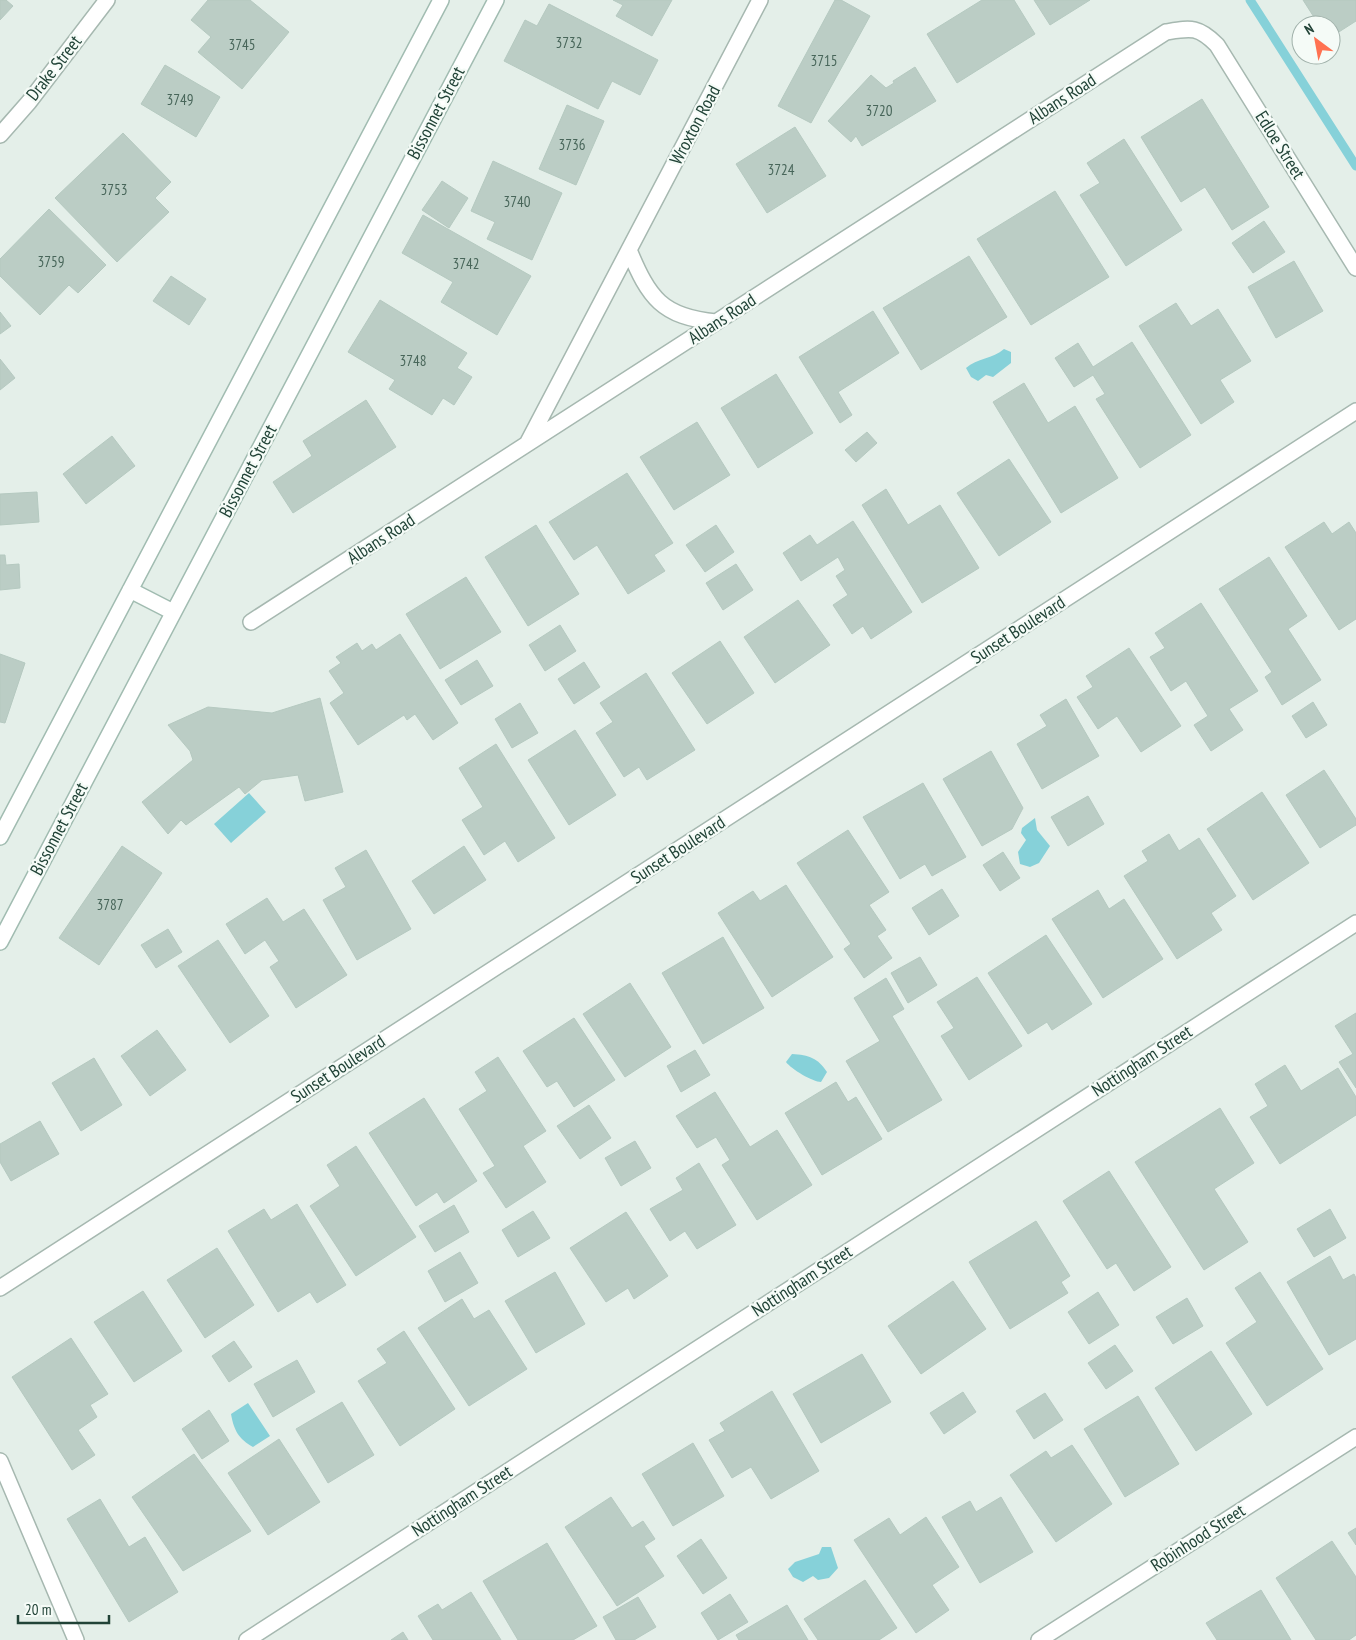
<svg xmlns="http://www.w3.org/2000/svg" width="1356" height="1640" viewBox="0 0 1356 1640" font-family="'PT Sans Narrow',sans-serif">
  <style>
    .water { fill: #86d1d9 }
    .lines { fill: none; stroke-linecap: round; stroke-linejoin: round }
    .stream { stroke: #86d1d9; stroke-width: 9 }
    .building { fill: #bbcdc5; stroke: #b5c9c0 }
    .minor-casing { stroke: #a6b8b0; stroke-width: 18 }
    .tertiary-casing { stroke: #a6b8b0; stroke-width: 18 }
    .secondary-casing { stroke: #a1bcb1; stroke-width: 18 }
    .minor { stroke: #fff; stroke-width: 15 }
    .tertiary { stroke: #fff; stroke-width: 15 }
    .secondary { stroke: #fff; stroke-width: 15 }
    .labels { text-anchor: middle; stroke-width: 4.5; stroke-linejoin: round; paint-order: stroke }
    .number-label { font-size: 15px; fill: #48665a }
    .street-label { font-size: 18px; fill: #214337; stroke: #f5fbf7 }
  </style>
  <rect width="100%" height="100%" fill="#e4efe9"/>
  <path class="water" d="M 1004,349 L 1011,352 L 1011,363 L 993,377 L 986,375 L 978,381 L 971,377 L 966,368 C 977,358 993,359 1004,349 Z
    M 249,793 L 266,812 L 231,843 L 214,824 Z
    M 1035,818 L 1037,830 L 1050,846 L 1039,863 L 1030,867 L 1020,864 L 1018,852 L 1026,840 L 1021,833 L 1022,828 Z
    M 792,1054 C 809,1055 818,1058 827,1072 L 821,1082 C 813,1082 791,1069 786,1062 Z
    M 248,1403 L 270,1436 L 253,1447 C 239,1439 234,1431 231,1414 Z
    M 822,1547 L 831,1547 L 838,1568 L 829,1578 L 818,1580 L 813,1576 L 803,1582 L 793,1577 L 788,1569 L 795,1562 L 819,1554 Z"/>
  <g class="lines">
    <path class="stream" d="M 1250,0 L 1356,166"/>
  </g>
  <path class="building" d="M 0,0 L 6,0 L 13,6 L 0,20 Z
    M 208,0 L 250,0 L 289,32 L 242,89 L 198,52 L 211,37 L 191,20 Z
    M 613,0 L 672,0 L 652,36 L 616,16 L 623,5 Z
    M 835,0 L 841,0 L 870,16 L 811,123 L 778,106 Z
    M 982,0 L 1014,0 L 1035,34 L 957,83 L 927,34 Z
    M 1034,0 L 1090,0 L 1050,25 Z
    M 1303,0 L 1356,0 L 1356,21 L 1331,37 L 1331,25 L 1319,25 Z
    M 549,4 L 658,60 L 640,95 L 612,81 L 598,109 L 504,61 L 525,20 L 537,26 Z
    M 165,65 L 220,97 L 196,137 L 141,104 Z
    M 915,67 L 936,101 L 862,146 L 856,136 L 851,142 L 828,121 L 871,75 L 886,88 L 894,83 L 893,81 Z
    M 1202,99 L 1269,207 L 1232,230 L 1205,187 L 1181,202 L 1141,137 Z
    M 567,105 L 604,121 L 576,185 L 539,169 Z
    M 795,127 L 826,176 L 767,213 L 736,164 Z
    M 123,133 L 171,182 L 155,198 L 169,212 L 117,262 L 55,198 Z
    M 1124,139 L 1182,230 L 1126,266 L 1080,195 L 1100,183 L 1087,163 Z
    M 493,161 L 562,193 L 532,260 L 487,239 L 495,222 L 471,211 Z
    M 442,181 L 468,198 L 449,228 L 422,210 Z
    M 1055,191 L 1109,277 L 1031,325 L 977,239 Z
    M 49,209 L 106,265 L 78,293 L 69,285 L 40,315 L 0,276 L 0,259 Z
    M 423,215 L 531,276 L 497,335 L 441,302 L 453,282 L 402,253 Z
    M 1264,221 L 1285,252 L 1253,273 L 1232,243 Z
    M 969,256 L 1007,317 L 921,370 L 883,308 Z
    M 1294,261 L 1323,311 L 1276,338 L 1248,287 Z
    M 171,276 L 206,299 L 189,325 L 153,301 Z
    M 380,300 L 467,353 L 457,368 L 472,377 L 454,405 L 443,398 L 432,415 L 389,389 L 395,380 L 348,352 Z
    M 1176,303 L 1191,326 L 1218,309 L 1251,361 L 1220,380 L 1234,402 L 1201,424 L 1139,326 Z
    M 873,311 L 899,353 L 838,392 L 852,415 L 840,423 L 799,357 Z
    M 0,312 L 11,326 L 0,334 Z
    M 1132,342 L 1191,435 L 1140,468 L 1096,399 L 1105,394 L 1093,375 L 1074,387 L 1055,358 L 1078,343 L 1093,367 Z
    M 0,359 L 15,378 L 0,390 Z
    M 776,374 L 813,433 L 758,468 L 721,408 Z
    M 1024,383 L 1048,423 L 1075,406 L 1118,478 L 1061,513 L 993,402 Z
    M 366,400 L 396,447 L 293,513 L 273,482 L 312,456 L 303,441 Z
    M 697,422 L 730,475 L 674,510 L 640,457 Z
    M 867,432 L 877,443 L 856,462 L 845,450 Z
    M 112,436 L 135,466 L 86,504 L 63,474 Z
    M 1009,459 L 1051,522 L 999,556 L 957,493 Z
    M 627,473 L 673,543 L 654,555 L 665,571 L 628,594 L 597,545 L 574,560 L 549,522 Z
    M 886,489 L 908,525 L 940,505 L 979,568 L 922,603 L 862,505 Z
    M 37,492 L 39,522 L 0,525 L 0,494 Z
    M 853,521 L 912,612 L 871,639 L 863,626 L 852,634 L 833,605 L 848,595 L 836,576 L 845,570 L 838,557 L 801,581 L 783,553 L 810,535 L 817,545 Z
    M 1324,522 L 1332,534 L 1349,522 L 1356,533 L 1356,619 L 1339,630 L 1285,547 Z
    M 536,525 L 579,594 L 528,626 L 485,557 Z
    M 716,525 L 734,552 L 705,572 L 686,545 Z
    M 0,555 L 5,555 L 6,565 L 19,564 L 20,588 L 0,590 Z
    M 1269,557 L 1307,616 L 1288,629 L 1321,680 L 1282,705 L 1265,677 L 1272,672 L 1219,589 Z
    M 736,564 L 753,590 L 723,610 L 706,583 Z
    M 466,577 L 501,632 L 440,669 L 406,614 Z
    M 798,600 L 830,645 L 775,683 L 744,637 Z
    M 1201,603 L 1258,691 L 1229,709 L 1243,730 L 1211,751 L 1194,725 L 1208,716 L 1186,681 L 1171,691 L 1150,657 L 1165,648 L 1155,633 Z
    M 560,625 L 576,651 L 545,671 L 529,645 Z
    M 400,634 L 458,723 L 433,740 L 415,714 L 407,720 L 404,715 L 358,745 L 330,703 L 344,693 L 329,671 L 341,663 L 336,657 L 357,643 L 362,651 L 372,644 L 376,650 Z
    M 720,641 L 754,693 L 707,724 L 672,673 Z
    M 1129,648 L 1181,726 L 1141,752 L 1117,716 L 1098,729 L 1077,697 L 1093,687 L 1086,676 Z
    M 0,654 L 25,663 L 5,723 L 0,722 Z
    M 477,660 L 493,686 L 461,705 L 445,680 Z
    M 584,662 L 600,687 L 574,704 L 558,679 Z
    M 646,673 L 695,750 L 647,780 L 639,767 L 624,777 L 596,733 L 613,722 L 600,703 Z
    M 320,698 L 343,792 L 305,801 L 298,775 L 262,780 L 245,794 L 239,787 L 186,825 L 181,820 L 168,834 L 142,802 L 193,760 L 190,751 L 168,725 L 208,707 L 272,713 Z
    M 1066,699 L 1099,756 L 1042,789 L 1017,744 L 1047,726 L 1040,715 Z
    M 1313,702 L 1327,725 L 1306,738 L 1292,716 Z
    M 520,703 L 538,733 L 512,748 L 495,719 Z
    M 575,730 L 616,795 L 569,825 L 528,760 Z
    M 496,744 L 555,838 L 518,862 L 505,841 L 484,855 L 462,820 L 483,807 L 459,768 Z
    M 991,751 L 1023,808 L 1012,829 L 982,846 L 943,779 Z
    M 1324,770 L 1356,819 L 1356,825 L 1320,848 L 1286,795 Z
    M 923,783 L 966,857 L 932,876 L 925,864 L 900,879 L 863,817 Z
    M 1262,792 L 1309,863 L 1253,900 L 1207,829 Z
    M 1088,796 L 1104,824 L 1068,846 L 1051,817 Z
    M 848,830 L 889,892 L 869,905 L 886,930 L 877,936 L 892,958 L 864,978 L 844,949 L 851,944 L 797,863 Z
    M 1169,834 L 1179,851 L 1199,838 L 1236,896 L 1211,913 L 1222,930 L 1177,959 L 1124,876 L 1148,861 L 1142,851 Z
    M 122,846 L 162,873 L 99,965 L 59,938 Z
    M 464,846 L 486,880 L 434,914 L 412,881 Z
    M 366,850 L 411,929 L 357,960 L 323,900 L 346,887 L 335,868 Z
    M 1003,852 L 1020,878 L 1000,891 L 983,865 Z
    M 786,885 L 833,957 L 772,997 L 718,913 L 753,891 L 760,901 Z
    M 942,889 L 959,916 L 929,935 L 912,908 Z
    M 1098,890 L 1109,909 L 1124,899 L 1163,959 L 1103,998 L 1052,919 Z
    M 267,898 L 283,922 L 304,909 L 347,975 L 296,1008 L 270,967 L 279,961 L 265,940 L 245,954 L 226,924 Z
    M 168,929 L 182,952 L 156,968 L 141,945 Z
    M 1046,935 L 1092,1004 L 1052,1030 L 1047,1022 L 1028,1034 L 988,973 Z
    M 723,937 L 764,1008 L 703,1044 L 662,973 Z
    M 218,940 L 269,1016 L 230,1043 L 178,966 Z
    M 920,957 L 937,985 L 908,1003 L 891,973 Z
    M 977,977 L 1022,1046 L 969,1080 L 941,1036 L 954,1028 L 937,1002 Z
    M 886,978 L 904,1009 L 892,1016 L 942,1100 L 888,1132 L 846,1061 L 880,1041 L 854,998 Z
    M 630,983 L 671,1047 L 625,1077 L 583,1014 Z
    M 1356,1013 L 1356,1088 L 1339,1062 L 1353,1054 L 1335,1026 Z
    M 574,1018 L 615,1080 L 574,1107 L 557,1081 L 547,1087 L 523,1051 Z
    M 157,1030 L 186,1070 L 150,1096 L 121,1056 Z
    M 695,1050 L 710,1075 L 681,1092 L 667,1066 Z
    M 498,1057 L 546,1131 L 523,1146 L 546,1182 L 506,1208 L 483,1173 L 495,1166 L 459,1109 L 487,1091 L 475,1072 Z
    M 94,1058 L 122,1105 L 81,1131 L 52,1083 Z
    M 1285,1065 L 1301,1091 L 1338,1068 L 1356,1097 L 1356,1115 L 1280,1164 L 1250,1117 L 1268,1106 L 1255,1084 Z
    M 836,1082 L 848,1102 L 856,1097 L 882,1139 L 822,1175 L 785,1113 Z
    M 715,1092 L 750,1147 L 777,1130 L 812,1185 L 757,1220 L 722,1165 L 730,1160 L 716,1137 L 697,1148 L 676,1116 Z
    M 424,1098 L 477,1181 L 444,1203 L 437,1192 L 416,1206 L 369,1133 Z
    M 589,1105 L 611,1138 L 580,1159 L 557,1126 Z
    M 1220,1108 L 1254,1163 L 1214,1189 L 1248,1242 L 1204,1270 L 1135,1162 Z
    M 40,1121 L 59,1154 L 11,1181 L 0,1162 L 0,1144 Z
    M 635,1141 L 651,1168 L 621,1186 L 605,1158 Z
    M 356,1146 L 416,1237 L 356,1276 L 310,1206 L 340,1186 L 327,1165 Z
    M 699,1163 L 736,1225 L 697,1249 L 685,1231 L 670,1241 L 650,1209 L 683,1190 L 676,1178 Z
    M 1109,1171 L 1171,1267 L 1134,1291 L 1116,1263 L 1107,1269 L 1063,1201 Z
    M 297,1204 L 346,1285 L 317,1303 L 310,1292 L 278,1312 L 228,1231 L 264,1209 L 271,1220 Z
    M 454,1205 L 469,1232 L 435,1252 L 419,1226 Z
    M 1330,1209 L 1346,1238 L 1314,1257 L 1297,1229 Z
    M 533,1211 L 550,1238 L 518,1257 L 502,1230 Z
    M 626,1212 L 668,1276 L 634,1299 L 628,1288 L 606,1302 L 570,1248 Z
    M 1036,1221 L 1070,1276 L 1061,1282 L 1068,1293 L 1010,1329 L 969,1262 Z
    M 217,1248 L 254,1305 L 205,1338 L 167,1280 Z
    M 460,1252 L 478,1283 L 445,1302 L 428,1271 Z
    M 1330,1256 L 1343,1280 L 1354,1274 L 1356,1278 L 1356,1339 L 1329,1355 L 1287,1282 Z
    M 555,1272 L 585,1324 L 536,1353 L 505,1301 Z
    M 1260,1272 L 1323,1369 L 1267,1406 L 1226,1343 L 1257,1322 L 1235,1288 Z
    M 953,1281 L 986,1329 L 921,1374 L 888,1326 Z
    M 143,1291 L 182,1351 L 134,1382 L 94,1322 Z
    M 1098,1292 L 1119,1325 L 1089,1344 L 1068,1312 Z
    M 1187,1298 L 1203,1326 L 1173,1344 L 1156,1317 Z
    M 462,1299 L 474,1319 L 489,1310 L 527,1369 L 469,1406 L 418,1328 Z
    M 404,1331 L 455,1409 L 400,1446 L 358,1381 L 387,1363 L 377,1349 Z
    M 71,1338 L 108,1394 L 90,1405 L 97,1417 L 78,1430 L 95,1455 L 72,1470 L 12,1377 Z
    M 234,1341 L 252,1367 L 229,1382 L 212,1356 Z
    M 1115,1345 L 1133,1371 L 1106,1389 L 1088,1363 Z
    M 1211,1351 L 1252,1414 L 1196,1451 L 1155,1388 Z
    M 862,1354 L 891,1402 L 821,1443 L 793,1394 Z
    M 297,1360 L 315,1392 L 273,1417 L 254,1384 Z
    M 772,1391 L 819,1471 L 771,1499 L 751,1467 L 732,1478 L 709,1440 L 725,1431 L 720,1423 Z
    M 963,1392 L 976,1412 L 944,1434 L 930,1413 Z
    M 1045,1393 L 1063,1420 L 1034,1439 L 1016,1411 Z
    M 1138,1396 L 1179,1464 L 1125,1497 L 1084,1429 Z
    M 342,1402 L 374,1455 L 328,1483 L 296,1429 Z
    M 209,1410 L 229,1441 L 202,1459 L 182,1429 Z
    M 279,1439 L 320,1502 L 268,1535 L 228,1473 Z
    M 693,1443 L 724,1496 L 673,1526 L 642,1474 Z
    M 1072,1445 L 1112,1504 L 1056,1542 L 1010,1475 L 1046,1451 L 1051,1458 Z
    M 194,1454 L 251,1531 L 183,1571 L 132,1497 Z
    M 611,1497 L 632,1528 L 643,1521 L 655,1539 L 644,1546 L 664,1576 L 617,1606 L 565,1527 Z
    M 1001,1497 L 1033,1552 L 980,1583 L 942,1517 L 970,1501 L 976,1512 Z
    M 100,1499 L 129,1547 L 145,1537 L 178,1592 L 129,1622 L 67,1519 Z
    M 926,1517 L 959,1567 L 932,1585 L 949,1610 L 916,1633 L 854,1540 L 889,1518 L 900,1535 Z
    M 1356,1528 L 1356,1545 L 1348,1533 Z
    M 701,1539 L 727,1578 L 703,1594 L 677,1556 Z
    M 1332,1541 L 1356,1577 L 1356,1635 L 1349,1640 L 1316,1640 L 1276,1578 Z
    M 547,1543 L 597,1626 L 573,1640 L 518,1640 L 483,1581 Z
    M 865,1580 L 897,1628 L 879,1640 L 818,1640 L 804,1619 Z
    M 1261,1590 L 1291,1640 L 1217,1640 L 1206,1623 Z
    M 471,1592 L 501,1640 L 433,1640 L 418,1616 L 438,1604 L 442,1610 Z
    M 730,1594 L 748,1622 L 718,1640 L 701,1613 Z
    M 638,1597 L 656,1627 L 634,1640 L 616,1640 L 603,1617 Z
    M 787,1605 L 808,1640 L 739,1640 L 736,1635 Z
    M 403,1632 L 408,1640 L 391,1640 Z"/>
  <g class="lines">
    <g class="minor-casing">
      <path id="minor" d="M 0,135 L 29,102 L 107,0
        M 629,250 C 649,298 662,317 716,322
        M 527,444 L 760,0
        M 251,622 L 1166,32 C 1191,28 1198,26 1217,45 L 1356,268
        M 247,1640 L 1356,923
        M 1039,1640 L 1356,1437"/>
    </g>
    <g class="tertiary-casing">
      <path id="tertiary" d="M 0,1288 L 1356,411
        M 0,1461 L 76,1640"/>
    </g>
    <g class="secondary-casing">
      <path id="secondary" d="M 130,590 L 173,612
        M 0,837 L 441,0
        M 0,942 L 496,0"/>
    </g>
    <use href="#minor" class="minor"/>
    <use href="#tertiary" class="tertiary"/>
    <use href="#secondary" class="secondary"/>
  </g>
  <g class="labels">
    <g class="number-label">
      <text x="569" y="48">3732</text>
      <text x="242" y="50">3745</text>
      <text x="824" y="66">3715</text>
      <text x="180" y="105">3749</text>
      <text x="879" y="116">3720</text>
      <text x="572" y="150">3736</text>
      <text x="781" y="175">3724</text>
      <text x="114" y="195">3753</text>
      <text x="517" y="207">3740</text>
      <text x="51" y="267">3759</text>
      <text x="466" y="269">3742</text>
      <text x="413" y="366">3748</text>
      <text x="110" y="910">3787</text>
    </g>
    <g class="street-label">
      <text transform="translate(54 68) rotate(-52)" y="6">Drake Street</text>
      <text transform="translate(1062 99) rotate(-33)" y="6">Albans Road</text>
      <text transform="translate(436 113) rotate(-62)" y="6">Bissonnet Street</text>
      <text transform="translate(695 125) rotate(-62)" y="6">Wroxton Road</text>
      <text transform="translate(1280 145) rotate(58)" y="6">Edloe Street</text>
      <text transform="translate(722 319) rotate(-33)" y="6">Albans Road</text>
      <text transform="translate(248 471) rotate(-62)" y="6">Bissonnet Street</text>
      <text transform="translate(381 539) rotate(-33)" y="6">Albans Road</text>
      <text transform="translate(1018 630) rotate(-33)" y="6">Sunset Boulevard</text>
      <text transform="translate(59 829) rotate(-62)" y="6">Bissonnet Street</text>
      <text transform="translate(678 850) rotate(-33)" y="6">Sunset Boulevard</text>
      <text transform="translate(1142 1061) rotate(-33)" y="6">Nottingham Street</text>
      <text transform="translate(338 1069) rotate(-33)" y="6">Sunset Boulevard</text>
      <text transform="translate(802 1281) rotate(-33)" y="6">Nottingham Street</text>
      <text transform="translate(462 1501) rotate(-33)" y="6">Nottingham Street</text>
      <text transform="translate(1198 1538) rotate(-33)" y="6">Robinhood Street</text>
    </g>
  </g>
  <g transform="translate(1316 40) rotate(328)"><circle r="24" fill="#f5fbf7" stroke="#a0b1aa"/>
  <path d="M0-4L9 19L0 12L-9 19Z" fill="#ff7151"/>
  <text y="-8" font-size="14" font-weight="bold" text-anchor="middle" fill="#214337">N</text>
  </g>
  <path d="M18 1615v8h91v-8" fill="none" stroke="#214337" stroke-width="2.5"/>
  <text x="25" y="1615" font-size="15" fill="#214337" stroke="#f5fbf7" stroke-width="4" paint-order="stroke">20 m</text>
</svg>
